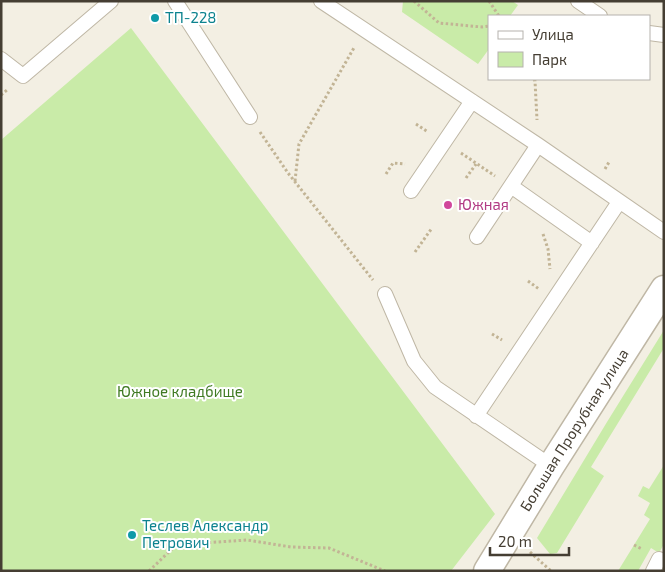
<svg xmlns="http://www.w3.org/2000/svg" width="665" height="572" viewBox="0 0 665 572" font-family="'Exo 2',sans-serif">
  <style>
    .green { fill: #c9eba8 }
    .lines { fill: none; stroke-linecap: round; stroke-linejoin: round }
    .service-casing { stroke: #bfb7a5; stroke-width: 16 }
    .minor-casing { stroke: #bfb7a5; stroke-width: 29 }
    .path { stroke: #c2b495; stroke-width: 3; stroke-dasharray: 2.5 2.5; stroke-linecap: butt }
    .service { stroke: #fff; stroke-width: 14 }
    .minor { stroke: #fff; stroke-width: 26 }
    .culture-dot { fill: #0f9aa8; stroke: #fff; stroke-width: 2 }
    .hotel-dot { fill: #d1479c; stroke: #fff; stroke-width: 2 }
    .labels { text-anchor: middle; stroke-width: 4; stroke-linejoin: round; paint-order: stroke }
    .culture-label { font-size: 15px; fill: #0d838f; stroke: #fff; text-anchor: start }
    .hotel-label { font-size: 15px; fill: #b23c85; stroke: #fff; text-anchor: start }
    .park-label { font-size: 15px; fill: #3f7a22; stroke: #fff }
    .street-label { font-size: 15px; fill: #453e33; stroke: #fff }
  </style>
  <rect width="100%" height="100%" fill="#f3efe3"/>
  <path class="green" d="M 403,1 L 512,1 L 518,5 L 510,16 L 489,16 L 489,49 L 478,64 L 402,12 Z
    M 131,28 L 495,514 L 451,571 L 1,571 L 1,140 Z
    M 664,330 L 664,348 L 591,467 L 604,476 L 557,553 L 550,554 L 537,538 L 607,422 Z
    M 664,465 L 664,544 L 659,553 L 651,548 L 638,571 L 618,571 L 650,519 L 644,515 L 650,503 L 638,496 L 643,486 L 649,489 Z"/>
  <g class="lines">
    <g class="service-casing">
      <path id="service" d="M 175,1 L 250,117
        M 321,1 L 538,145 L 664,232
        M 578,1 L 600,16
        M 649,33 L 664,35
        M 1,59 L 23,76 L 111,1
        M 511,186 L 592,243
        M 411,191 L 472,101
        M 477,237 L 538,145
        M 385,294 L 414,361 L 435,387 L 551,466
        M 476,416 L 619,202
        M 653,571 L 659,559"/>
    </g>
    <g class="minor-casing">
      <g id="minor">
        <path id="s1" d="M 487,571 L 551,466 L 664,289"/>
      </g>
    </g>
    <path class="path" d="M 414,1 L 439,23 L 482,27 L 489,26
      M 489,1 L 499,16
      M 534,79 L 535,81 L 537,120
      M 1,95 L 7,90
      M 416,124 L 428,132
      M 260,132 L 288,173 L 373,280
      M 461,153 L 495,176
      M 605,169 L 609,162
      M 386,174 L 393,163 L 405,164
      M 466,178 L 476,164
      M 295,181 L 299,144 L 355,46
      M 543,234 L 548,249 L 550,269
      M 415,252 L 432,228
      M 528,281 L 539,289
      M 492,334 L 502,340
      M 634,545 L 642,549
      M 530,552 L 551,571
      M 149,571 L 173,548 L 184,543 L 203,543 L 247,540 L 291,547 L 329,548 L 385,571"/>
    <use href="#service" class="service"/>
    <use href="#minor" class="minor"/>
  </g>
  <g class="culture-dot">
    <circle cx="155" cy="18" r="5"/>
    <circle cx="132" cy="535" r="5"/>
  </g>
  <circle class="hotel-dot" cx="448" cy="205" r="5"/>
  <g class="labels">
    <g class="culture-label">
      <text x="165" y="23">ТП-228</text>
      <text x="142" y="531">Теслев Александр<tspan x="142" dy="17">Петрович</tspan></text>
    </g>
    <g class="hotel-label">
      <text x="458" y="210">Южная</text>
    </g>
    <g class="park-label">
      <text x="180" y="397">Южное кладбище</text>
    </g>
    <g class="street-label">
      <text dy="5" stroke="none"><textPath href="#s1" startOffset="166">Большая Прорубная улица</textPath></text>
    </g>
  </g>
  <rect width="665" height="572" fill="none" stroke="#453e33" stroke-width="5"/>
  <rect x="488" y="15" width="162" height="65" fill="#ffffff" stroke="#b5b2ad"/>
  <rect x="498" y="31" width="25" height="8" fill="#ffffff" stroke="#b5b2ad"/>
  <text x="532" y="40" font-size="15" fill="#453e33">Улица</text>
  <rect x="498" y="52" width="25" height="15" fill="#c9eba8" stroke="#b5b2ad"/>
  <text x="532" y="65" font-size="15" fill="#453e33">Парк</text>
  <path d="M490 547v8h79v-8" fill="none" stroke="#453e33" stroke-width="2.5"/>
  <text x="498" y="547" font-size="15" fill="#453e33" stroke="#ffffff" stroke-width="4" paint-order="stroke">20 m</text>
</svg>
